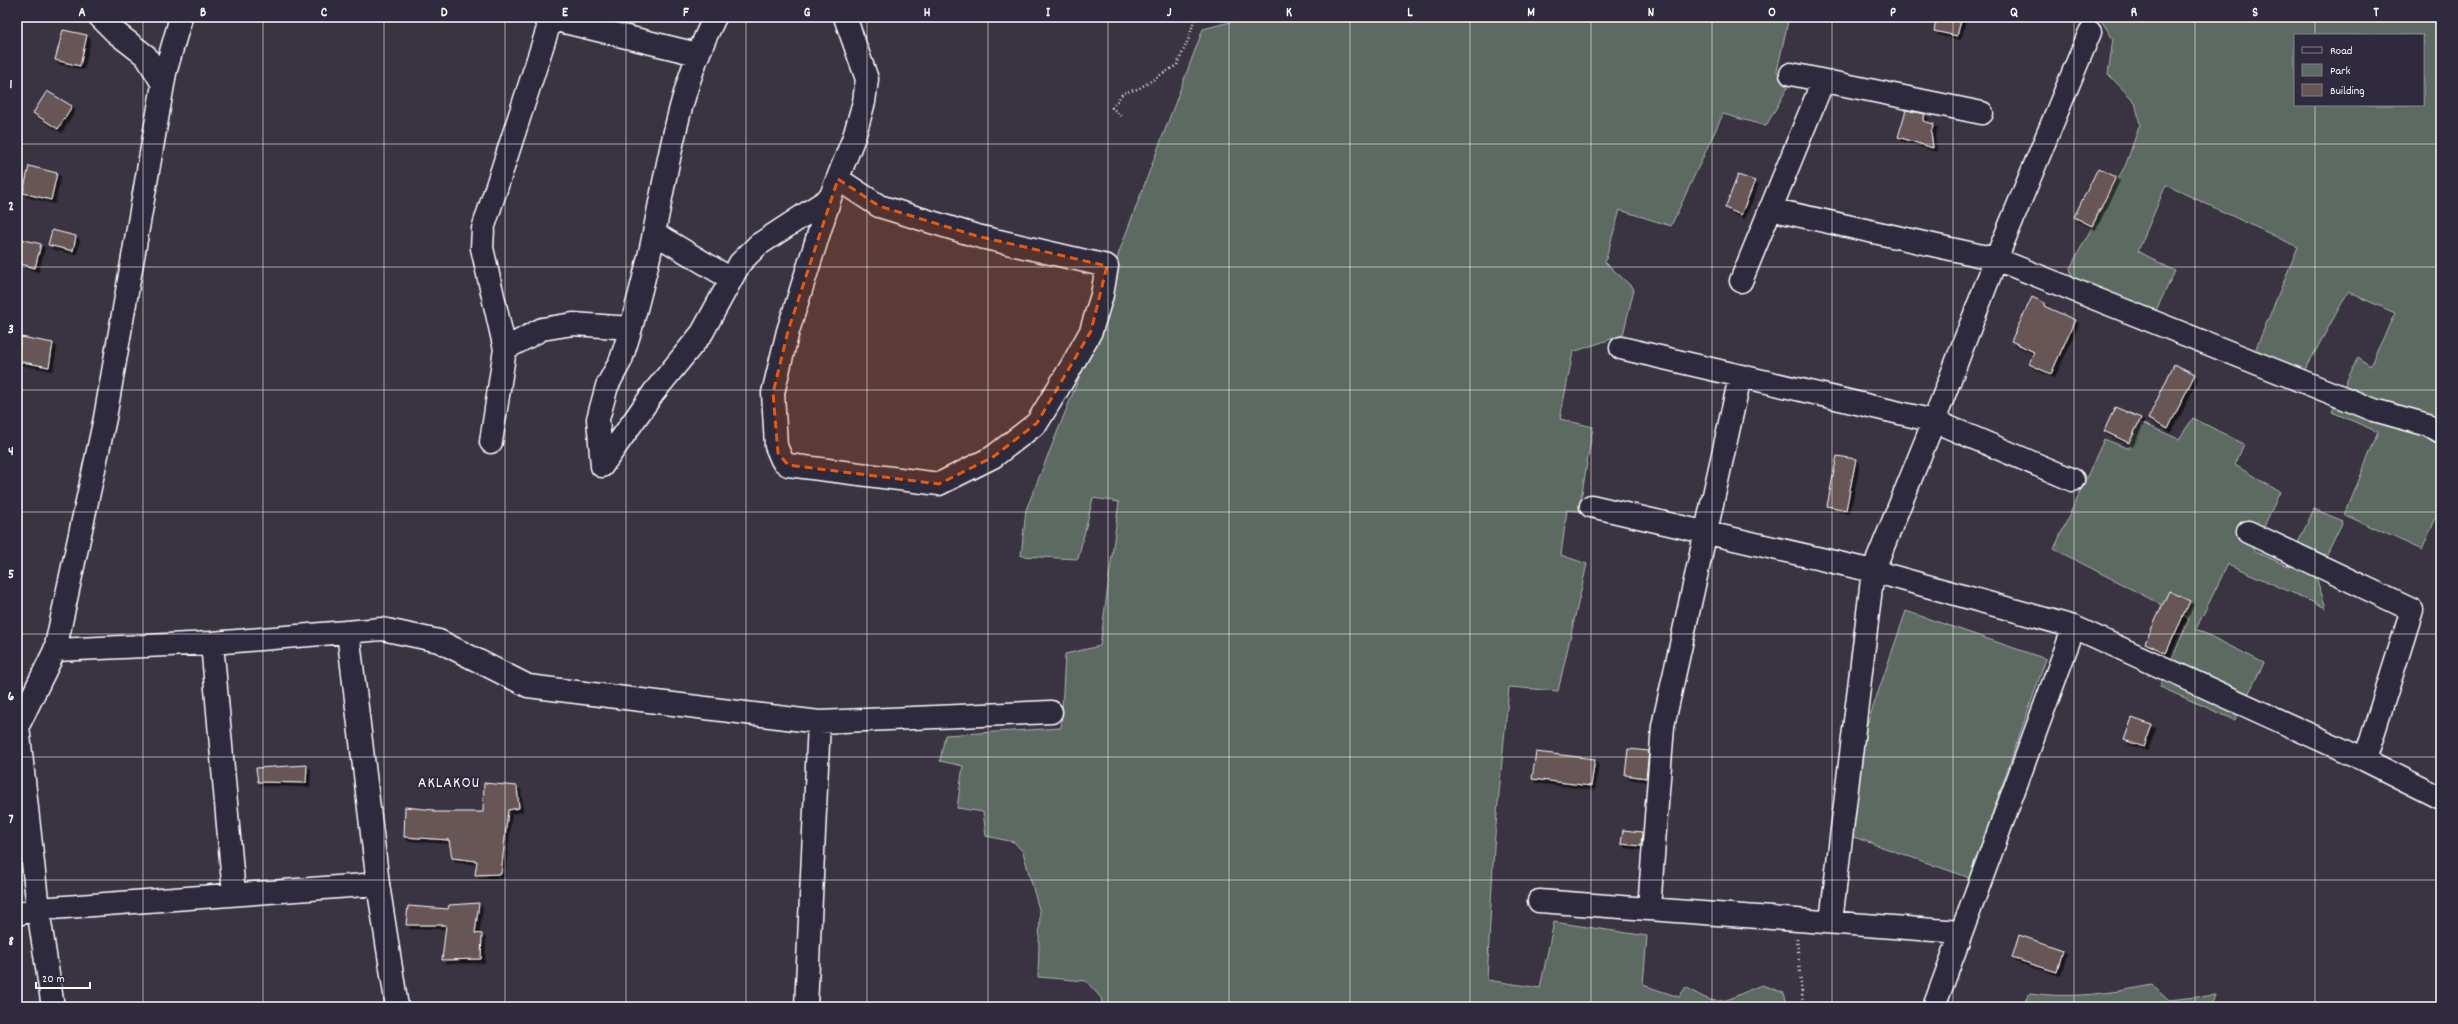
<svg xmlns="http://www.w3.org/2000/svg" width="2458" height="1024" viewBox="0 0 2458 1024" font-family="Dekko,sans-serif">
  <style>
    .green { fill: #5b6b62; stroke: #adb5b0; fill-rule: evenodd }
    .building { fill: #685656; stroke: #fff; filter: url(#shadow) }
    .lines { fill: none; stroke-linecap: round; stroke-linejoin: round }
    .minor-casing { stroke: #fff; stroke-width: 25 }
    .path { stroke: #fff; stroke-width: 2.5; stroke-dasharray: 1 3; stroke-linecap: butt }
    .minor { stroke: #2f2a3d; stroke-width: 22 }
    .marked { fill: #e8590c; fill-opacity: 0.2; stroke: #e8590c; stroke-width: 3; stroke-dasharray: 8 5; stroke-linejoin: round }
    .grid { fill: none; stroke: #fff; stroke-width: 1; stroke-opacity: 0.55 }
    .labels { text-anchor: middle; stroke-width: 4; stroke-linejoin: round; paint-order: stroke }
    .quarter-label { font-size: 16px; letter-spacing: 1px; fill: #fff; stroke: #2f2a3d }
    .neatline { fill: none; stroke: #fff; stroke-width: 1.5 }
    .grid-label { font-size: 13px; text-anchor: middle; font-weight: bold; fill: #fff }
  </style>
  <defs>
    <filter id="shadow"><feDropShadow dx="3.5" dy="3.5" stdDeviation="0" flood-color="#0009"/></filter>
  </defs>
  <rect width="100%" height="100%" fill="#3a3342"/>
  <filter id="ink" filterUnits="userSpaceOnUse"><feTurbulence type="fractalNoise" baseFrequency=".025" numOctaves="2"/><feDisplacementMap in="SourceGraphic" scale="8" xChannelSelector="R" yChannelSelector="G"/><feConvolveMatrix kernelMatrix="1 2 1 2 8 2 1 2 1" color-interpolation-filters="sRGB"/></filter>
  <g filter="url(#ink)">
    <path class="green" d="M 1249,17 L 1789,17 L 1777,71 L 1788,87 L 1766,126 L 1723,114 L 1671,226 L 1620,210 L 1605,262 L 1634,289 L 1623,335 L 1573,352 L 1560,419 L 1593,427 L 1579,511 L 1567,510 L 1561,555 L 1587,564 L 1558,691 L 1509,687 L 1494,846 L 1487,980 L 1540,988 L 1554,922 L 1647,936 L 1643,985 L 1679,997 L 1686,987 C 1724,1012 1723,999 1762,985 L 1784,993 L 1788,1007 L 1103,1007 L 1101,998 L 1086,981 L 1038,977 L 1040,913 L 1023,852 L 1014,842 L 986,836 L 983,812 L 957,808 L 963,766 L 940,761 L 945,735 L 1061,728 L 1065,654 L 1100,646 L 1119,502 L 1093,498 L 1078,559 L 1021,556 L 1026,510 L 1101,323 L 1119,252 L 1203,29 Z
      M 2099,17 L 2441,17 L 2441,506 L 2422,550 L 2345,515 L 2378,432 L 2332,412 L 2358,357 L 2370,366 L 2395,313 L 2348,292 L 2295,388 L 2249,365 L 2298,247 L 2166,185 L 2138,251 L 2175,271 L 2148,327 L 2075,296 L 2070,268 L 2126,164 L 2140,124 L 2135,102 L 2108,74 L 2113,39 ZM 2295,35 L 2423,35 L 2423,105 L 2295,105 Z
      M 2193,418 L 2244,444 L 2235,465 L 2280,492 L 2253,550 L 2287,566 L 2314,509 L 2343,521 L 2316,577 L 2326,608 L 2228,564 L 2196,629 L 2264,663 L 2235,720 L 2160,687 L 2189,619 L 2054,549 L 2104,439 L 2129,449 L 2139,422 L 2179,439 Z
      M 1906,611 L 2046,659 L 1970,878 L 1831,829 Z
      M 2153,985 L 2169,1000 L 2215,995 L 2211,1007 L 2021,1007 L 2030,993 C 2072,999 2111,993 2153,985 Z"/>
    <path class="building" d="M 1937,17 L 1962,17 L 1957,36 L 1934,31 Z
      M 63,30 L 87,35 L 80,66 L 55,60 Z
      M 47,91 L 72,106 L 58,129 L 33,113 Z
      M 1906,110 L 1925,114 L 1923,121 L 1934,124 L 1931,132 L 1933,148 L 1898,137 Z
      M 29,166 L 57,173 L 51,200 L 23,193 Z
      M 2098,168 L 2116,177 L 2092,226 L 2074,217 Z
      M 1738,175 L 1755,181 L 1741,215 L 1725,208 Z
      M 52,230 L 76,236 L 73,251 L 48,245 Z
      M 17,238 L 41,244 L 35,268 L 17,263 Z
      M 2032,297 L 2045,303 L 2044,306 L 2075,320 L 2051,374 L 2029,364 L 2034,352 L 2011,341 Z
      M 21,337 L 53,343 L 49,367 L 17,361 Z
      M 2174,364 L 2195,374 L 2168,429 L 2148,419 Z
      M 2115,407 L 2141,418 L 2129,443 L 2104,431 Z
      M 1837,456 L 1856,459 L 1846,510 L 1827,506 Z
      M 2169,591 L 2190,601 L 2166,653 L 2145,643 Z
      M 2132,718 L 2152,725 L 2144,747 L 2124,740 Z
      M 1628,749 L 1649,751 L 1646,778 L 1625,775 Z
      M 1536,752 L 1595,759 L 1591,786 L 1532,779 Z
      M 307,765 L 306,783 L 258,782 L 256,768 Z
      M 484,783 L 517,786 L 519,808 L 508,810 L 501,874 L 475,875 L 477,861 L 452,858 L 449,840 L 404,837 L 405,807 L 434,810 L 434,812 L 483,812 Z
      M 1623,830 L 1642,832 L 1641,846 L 1621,844 Z
      M 479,903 L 475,933 L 482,934 L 481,959 L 442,960 L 446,925 L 406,925 L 408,906 L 448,909 L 449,905 Z
      M 2019,935 L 2063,950 L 2057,972 L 2012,958 Z"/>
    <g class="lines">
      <g class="minor-casing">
        <path id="minor" d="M 100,17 L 115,32 L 146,56 L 163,84
          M 544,17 L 697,54
          M 1791,74 L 1982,113
          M 838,179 L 879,206 L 977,236 L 1107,266 L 1102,295 L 1091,331 L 1071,367 L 1037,423 L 993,457 L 939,484 L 788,465 L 782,460 L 776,446 L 773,393 L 788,331 L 830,198 L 854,137 L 864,102 L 867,79 L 845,17
          M 1770,209 L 1996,259 L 2374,410 L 2428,425 L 2441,433
          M 654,233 L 731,279
          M 1741,281 L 1823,81
          M 631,328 C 639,297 648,265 654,233 C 669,159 680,85 715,17
          M 1621,348 L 1934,421 L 2073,480
          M 505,349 L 542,329 L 573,324 L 631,328 L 621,360 L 607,386 L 598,419 L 602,466
          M 491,442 L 505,349 L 482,248 L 483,229 L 551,19
          M 602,466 L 654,392 L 702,333 L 740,263 L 758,245 L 830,198
          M 1591,506 L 1873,571 L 2074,627 L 2365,760 L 2441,798
          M 2248,532 L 2412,610 L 2365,760
          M 348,632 L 378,884 L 397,1007
          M 212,643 L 234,894
          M 55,650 L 212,643 L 382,629 L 439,641 L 528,686 L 819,722 L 1051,712
          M 1539,901 L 1961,932
          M 1649,908 L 1663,726 L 1740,377
          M 17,914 L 38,909 L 378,884
          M 1831,921 L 1873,571 L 1934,421 L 1996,259 L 2090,32
          M 53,1007 L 38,909 L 18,726 L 55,650 L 105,418 L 165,73 L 181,17
          M 806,1007 L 819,722
          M 1934,1007 L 2074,627"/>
      </g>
      <path class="path" d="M 1121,116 L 1112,108 L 1123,93 L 1138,89 L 1177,65 L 1189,38 L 1195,17
        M 1797,939 L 1803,1007"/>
      <use href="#minor" class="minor"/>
    </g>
  </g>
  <path class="marked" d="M 838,179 L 879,206 L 977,236 L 1107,266 L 1091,331 L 1037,423 L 993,457 L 939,484 L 788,465 L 778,453 L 773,393 L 788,331 Z"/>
  <path class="grid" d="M 143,17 L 143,1007M 263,17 L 263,1007M 384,17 L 384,1007M 505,17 L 505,1007M 626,17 L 626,1007M 746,17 L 746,1007M 867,17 L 867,1007M 988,17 L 988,1007M 1108,17 L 1108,1007M 1229,17 L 1229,1007M 1350,17 L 1350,1007M 1470,17 L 1470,1007M 1591,17 L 1591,1007M 1712,17 L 1712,1007M 1832,17 L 1832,1007M 1953,17 L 1953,1007M 2074,17 L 2074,1007M 2195,17 L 2195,1007M 2315,17 L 2315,35M 2315,105 L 2315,1007M 17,144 L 2441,144M 17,267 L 2441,267M 17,390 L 2441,390M 17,512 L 2441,512M 17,634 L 2441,634M 17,757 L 2441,757M 17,880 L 2441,880"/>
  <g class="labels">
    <g class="quarter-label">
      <text x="449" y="787">AKLAKOU</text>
    </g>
  </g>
  <rect width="2458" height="1024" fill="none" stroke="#2f2a3d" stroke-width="44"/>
  <rect x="2294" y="34" width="130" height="72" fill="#2f2a3d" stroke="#827f8b"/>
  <rect x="2302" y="47" width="20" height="6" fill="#2f2a3d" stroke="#827f8b"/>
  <text x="2330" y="54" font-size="12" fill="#ffffff">Road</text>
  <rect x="2302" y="64" width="20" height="12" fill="#5b6b62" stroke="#827f8b"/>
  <text x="2330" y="74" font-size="12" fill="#ffffff">Park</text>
  <rect x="2302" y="84" width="20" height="12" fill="#685656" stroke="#827f8b"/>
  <text x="2330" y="94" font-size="12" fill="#ffffff">Building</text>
  <path d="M36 982v6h54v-6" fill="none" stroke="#ffffff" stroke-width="2"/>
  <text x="42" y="982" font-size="12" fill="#ffffff" stroke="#2f2a3d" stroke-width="3" paint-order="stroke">20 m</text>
  <rect x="22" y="22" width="2414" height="980" class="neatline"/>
  <g class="grid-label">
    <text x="82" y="16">A</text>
    <text x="203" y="16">B</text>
    <text x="324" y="16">C</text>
    <text x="444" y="16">D</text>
    <text x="565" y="16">E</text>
    <text x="686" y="16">F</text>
    <text x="807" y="16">G</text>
    <text x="927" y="16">H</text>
    <text x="1048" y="16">I</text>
    <text x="1169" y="16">J</text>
    <text x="1289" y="16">K</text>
    <text x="1410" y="16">L</text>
    <text x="1531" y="16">M</text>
    <text x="1651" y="16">N</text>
    <text x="1772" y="16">O</text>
    <text x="1893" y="16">P</text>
    <text x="2014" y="16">Q</text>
    <text x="2134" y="16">R</text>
    <text x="2255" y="16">S</text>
    <text x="2376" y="16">T</text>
    <text x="11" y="88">1</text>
    <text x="11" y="210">2</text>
    <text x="11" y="333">3</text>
    <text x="11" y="455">4</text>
    <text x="11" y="578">5</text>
    <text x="11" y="700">6</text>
    <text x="11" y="823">7</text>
    <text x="11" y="945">8</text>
  </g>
</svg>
